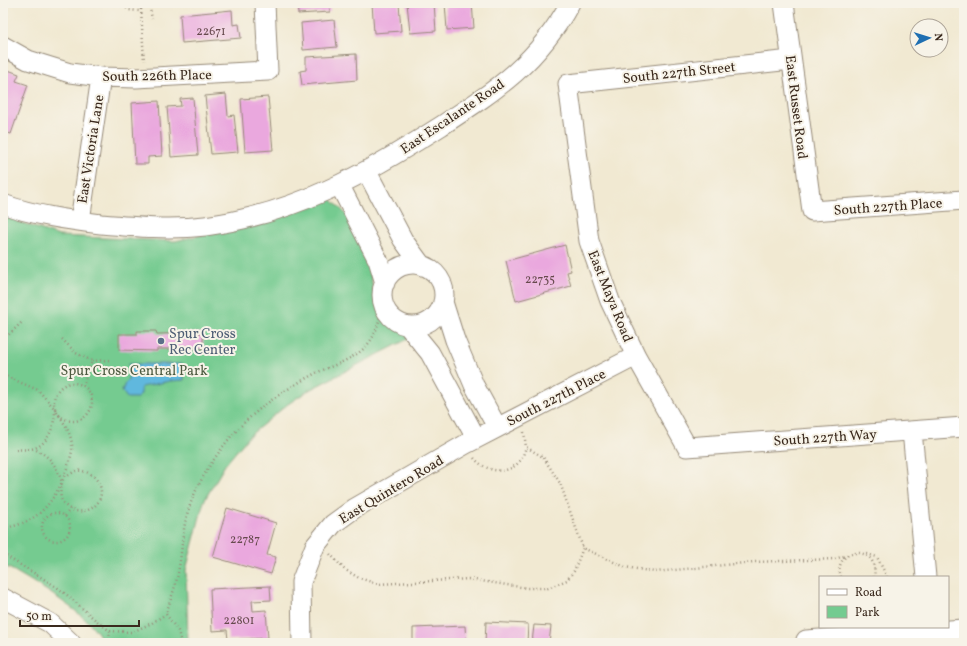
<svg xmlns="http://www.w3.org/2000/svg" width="967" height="646" viewBox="0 0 967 646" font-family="Vollkorn,serif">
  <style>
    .green { fill: #74cb90; stroke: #587a57 }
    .water { fill: #61b8de; stroke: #4e717e }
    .building { fill: #eaa8de }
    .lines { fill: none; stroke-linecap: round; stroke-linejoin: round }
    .minor-casing { stroke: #968a78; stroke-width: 21 }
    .path { stroke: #968a78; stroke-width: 2.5; stroke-dasharray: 1 3; stroke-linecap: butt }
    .minor { stroke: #fff; stroke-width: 19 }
    .service-dot { fill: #5c6f8a; stroke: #f7f3e8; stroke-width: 1.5 }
    .labels { text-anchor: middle; stroke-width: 4; stroke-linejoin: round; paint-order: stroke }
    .number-label { font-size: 12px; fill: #674a4e }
    .street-label { font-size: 14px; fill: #3b2a1e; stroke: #f7f3e8 }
    .service-label { font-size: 14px; fill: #4e5e75; stroke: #f7f3e8; text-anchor: start }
    .park-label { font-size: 14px; fill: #4c5a40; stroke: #f7f3e8 }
  </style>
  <rect width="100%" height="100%" fill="#f7f3e8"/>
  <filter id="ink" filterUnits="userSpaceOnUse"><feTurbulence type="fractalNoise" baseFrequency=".025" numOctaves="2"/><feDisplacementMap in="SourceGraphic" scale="8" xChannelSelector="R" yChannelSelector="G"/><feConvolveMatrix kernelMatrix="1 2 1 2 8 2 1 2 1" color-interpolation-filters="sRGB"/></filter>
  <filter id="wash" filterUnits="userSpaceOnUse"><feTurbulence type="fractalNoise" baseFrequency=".012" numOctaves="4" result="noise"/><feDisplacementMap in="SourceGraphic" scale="16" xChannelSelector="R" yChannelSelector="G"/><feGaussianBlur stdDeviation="0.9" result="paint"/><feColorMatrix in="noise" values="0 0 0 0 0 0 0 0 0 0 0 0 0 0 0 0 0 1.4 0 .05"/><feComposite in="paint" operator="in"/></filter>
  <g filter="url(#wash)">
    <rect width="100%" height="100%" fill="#f1e9d2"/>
    <path class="green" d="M 330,198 L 348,216 L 366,248 L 374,294 L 386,316 L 410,338 L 309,390 L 288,404 L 249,436 L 225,465 L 204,501 L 186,570 L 188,643 L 103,643 C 97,618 26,577 3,565 L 3,216 L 59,236 L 175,241 L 262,221 Z"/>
    <path class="water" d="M 129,364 L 183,364 L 184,380 L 170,381 L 141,387 L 141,394 L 137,398 L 127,398 L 122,391 L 125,383 L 128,381 Z"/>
    <g id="blocks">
      <path class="building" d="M 297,3 L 329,3 L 330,12 L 298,14 Z
        M 372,3 L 399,3 L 401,31 L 374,33 Z
        M 407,3 L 434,3 L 436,31 L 410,33 Z
        M 445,3 L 472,3 L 474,28 L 447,30 Z
        M 232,10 L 233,25 L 239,24 L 241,38 L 182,43 L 180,15 Z
        M 334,20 L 337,47 L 303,50 L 301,23 Z
        M 356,54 L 357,80 L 302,85 L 300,71 L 306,70 L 306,57 Z
        M 5,69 L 19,74 L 16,81 L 28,85 L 11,134 L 3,131 L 3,76 Z
        M 226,94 L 228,116 L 234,115 L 238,152 L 211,154 L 205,96 Z
        M 268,97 L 273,150 L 245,152 L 241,99 Z
        M 193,98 L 198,155 L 171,157 L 167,107 L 181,106 L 180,99 Z
        M 159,101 L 162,156 L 148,157 L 148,164 L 135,164 L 132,103 Z
        M 565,245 L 571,271 L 567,272 L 571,286 L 516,301 L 506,261 Z
        M 137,331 L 156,331 L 157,334 L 203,333 L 203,349 L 157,349 L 157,351 L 119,350 L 119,334 L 137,334 Z
        M 227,508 L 276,523 L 267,555 L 276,557 L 271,574 L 213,557 Z
        M 270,586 L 271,600 L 252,601 L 253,611 L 266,610 L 268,638 L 228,640 L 227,630 L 212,631 L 210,589 Z
        M 486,622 L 528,624 L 527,643 L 485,643 Z
        M 534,625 L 551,626 L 549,643 L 532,643 Z
        M 465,626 L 466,643 L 413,643 L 413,628 Z"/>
    </g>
  </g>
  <g filter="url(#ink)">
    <use href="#blocks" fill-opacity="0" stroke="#968a78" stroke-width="1"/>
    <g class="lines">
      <g class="minor-casing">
        <path id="minor" d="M 784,3 L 812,211 L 964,200
          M 3,46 L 28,60 L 70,73 L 101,77 L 136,78 L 268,71 L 265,3
          M 791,60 L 568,84 L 589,241 L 610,301 L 636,356 L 687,447 L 964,427
          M 367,172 L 403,240 L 422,266
          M 340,186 L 378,260 L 385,283
          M 3,204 C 32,215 70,220 101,224 C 135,227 171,230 205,226 C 295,214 366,174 441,126 C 496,90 538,63 570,3
          M 80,221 L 101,77
          M382 295a31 31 0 1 1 62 0a31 31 0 1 1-62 0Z
          M 443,302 L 455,340 L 474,385 L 497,427
          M 408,326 L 430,353 L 476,438
          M 912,431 L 926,577
          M 3,598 L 50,623 L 71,643
          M 302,643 L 301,582 L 315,546 L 333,524 L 355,508 L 466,444 L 636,356
          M 807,643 L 806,640 L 964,629"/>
      </g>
      <path class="path" d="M 120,3 L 129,10 L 139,11 L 148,3
        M 149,3 L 152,19
        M 141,9 L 144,61
        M 62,339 L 76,353 L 92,361 L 83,386
        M 3,340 L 22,322
        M 92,361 L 111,360
        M 3,375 L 38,390 L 55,409 C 55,423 50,442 35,448 C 29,450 21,449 16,450
        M54 402a19 19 0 1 1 38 0a19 19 0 1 1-38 0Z
        M 55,409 C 62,420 71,432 72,445 C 74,463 51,491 65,505 C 77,518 101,510 101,492 C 101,480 89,469 76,471 C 73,472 69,475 66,477
        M 524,432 L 526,447 L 543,457 L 560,483 L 583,548 L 625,567 L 655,572 L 754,562 L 835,559 L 847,555
        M 474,458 C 484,470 504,476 517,464 C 522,460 524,453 526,447
        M42 527a14 14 0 1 1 28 0a14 14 0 1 1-28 0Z
        M 65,516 L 70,509
        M 3,528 C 34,524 49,508 62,482 C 56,465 50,456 34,449
        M 3,554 C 21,566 40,576 58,588 C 76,601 91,618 110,631 L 108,643
        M 330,554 L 344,569 L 359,578 L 378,584 L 468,579 L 527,588 L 548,588 L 567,580 L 574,571 L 583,548
        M 867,554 L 877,557 L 887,577
        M 841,577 C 831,548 880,542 874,577
        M 110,631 L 132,632 L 152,623 L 166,614
        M 181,643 L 178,631 L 166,614 C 171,598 177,583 179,567 C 182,551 182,535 186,519 C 192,492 209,465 225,444 C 249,413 282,391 316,373 C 333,365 356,359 368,344 C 378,332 380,316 383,301"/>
      <use href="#minor" class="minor"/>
    </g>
  </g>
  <circle class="service-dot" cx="161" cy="341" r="4"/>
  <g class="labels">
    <g class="number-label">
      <text x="211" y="35">22671</text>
      <text x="540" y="283">22735</text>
      <text x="245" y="543">22787</text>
      <text x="239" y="624">22801</text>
    </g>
    <g class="street-label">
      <text transform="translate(679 72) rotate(-6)" y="5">South 227th Street</text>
      <text transform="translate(157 75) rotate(-1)" y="5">South 226th Place</text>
      <text transform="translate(797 107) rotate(83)" y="5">East Russet Road</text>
      <text transform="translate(452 116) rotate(-34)" y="5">East Escalante Road</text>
      <text transform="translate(90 149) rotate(-81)" y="5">East Victoria Lane</text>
      <text transform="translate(888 206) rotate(-4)" y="5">South 227th Place</text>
      <text transform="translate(611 296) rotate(68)" y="5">East Maya Road</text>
      <text transform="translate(556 397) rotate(-27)" y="5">South 227th Place</text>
      <text transform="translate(825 437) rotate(-4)" y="5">South 227th Way</text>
      <text transform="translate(391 489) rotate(-31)" y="5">East Quintero Road</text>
    </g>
    <g class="service-label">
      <text x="169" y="338">Spur Cross<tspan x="169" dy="16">Rec Center</tspan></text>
    </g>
    <g class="park-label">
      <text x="134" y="375">Spur Cross Central Park</text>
    </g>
  </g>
  <rect width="967" height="646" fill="none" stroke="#f7f3e8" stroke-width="16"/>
  <rect x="819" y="576" width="130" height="52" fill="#f7f3e8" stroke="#aca397"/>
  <rect x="827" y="589" width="20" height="6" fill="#ffffff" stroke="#aca397"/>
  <text x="855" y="596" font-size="12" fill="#3b2a1e">Road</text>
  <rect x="827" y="606" width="20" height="12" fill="#74cb90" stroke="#aca397"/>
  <text x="855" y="616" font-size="12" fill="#3b2a1e">Park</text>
  <g transform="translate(929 38) rotate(86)"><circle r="19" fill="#f7f3e8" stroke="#aca397"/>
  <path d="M0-3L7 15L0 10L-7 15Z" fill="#1f6fb2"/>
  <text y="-6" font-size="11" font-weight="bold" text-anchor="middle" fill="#3b2a1e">N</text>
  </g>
  <path d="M20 620v6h119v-6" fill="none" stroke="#3b2a1e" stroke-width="2"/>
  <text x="26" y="620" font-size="12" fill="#3b2a1e" stroke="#f7f3e8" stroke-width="3" paint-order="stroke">50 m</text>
</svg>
